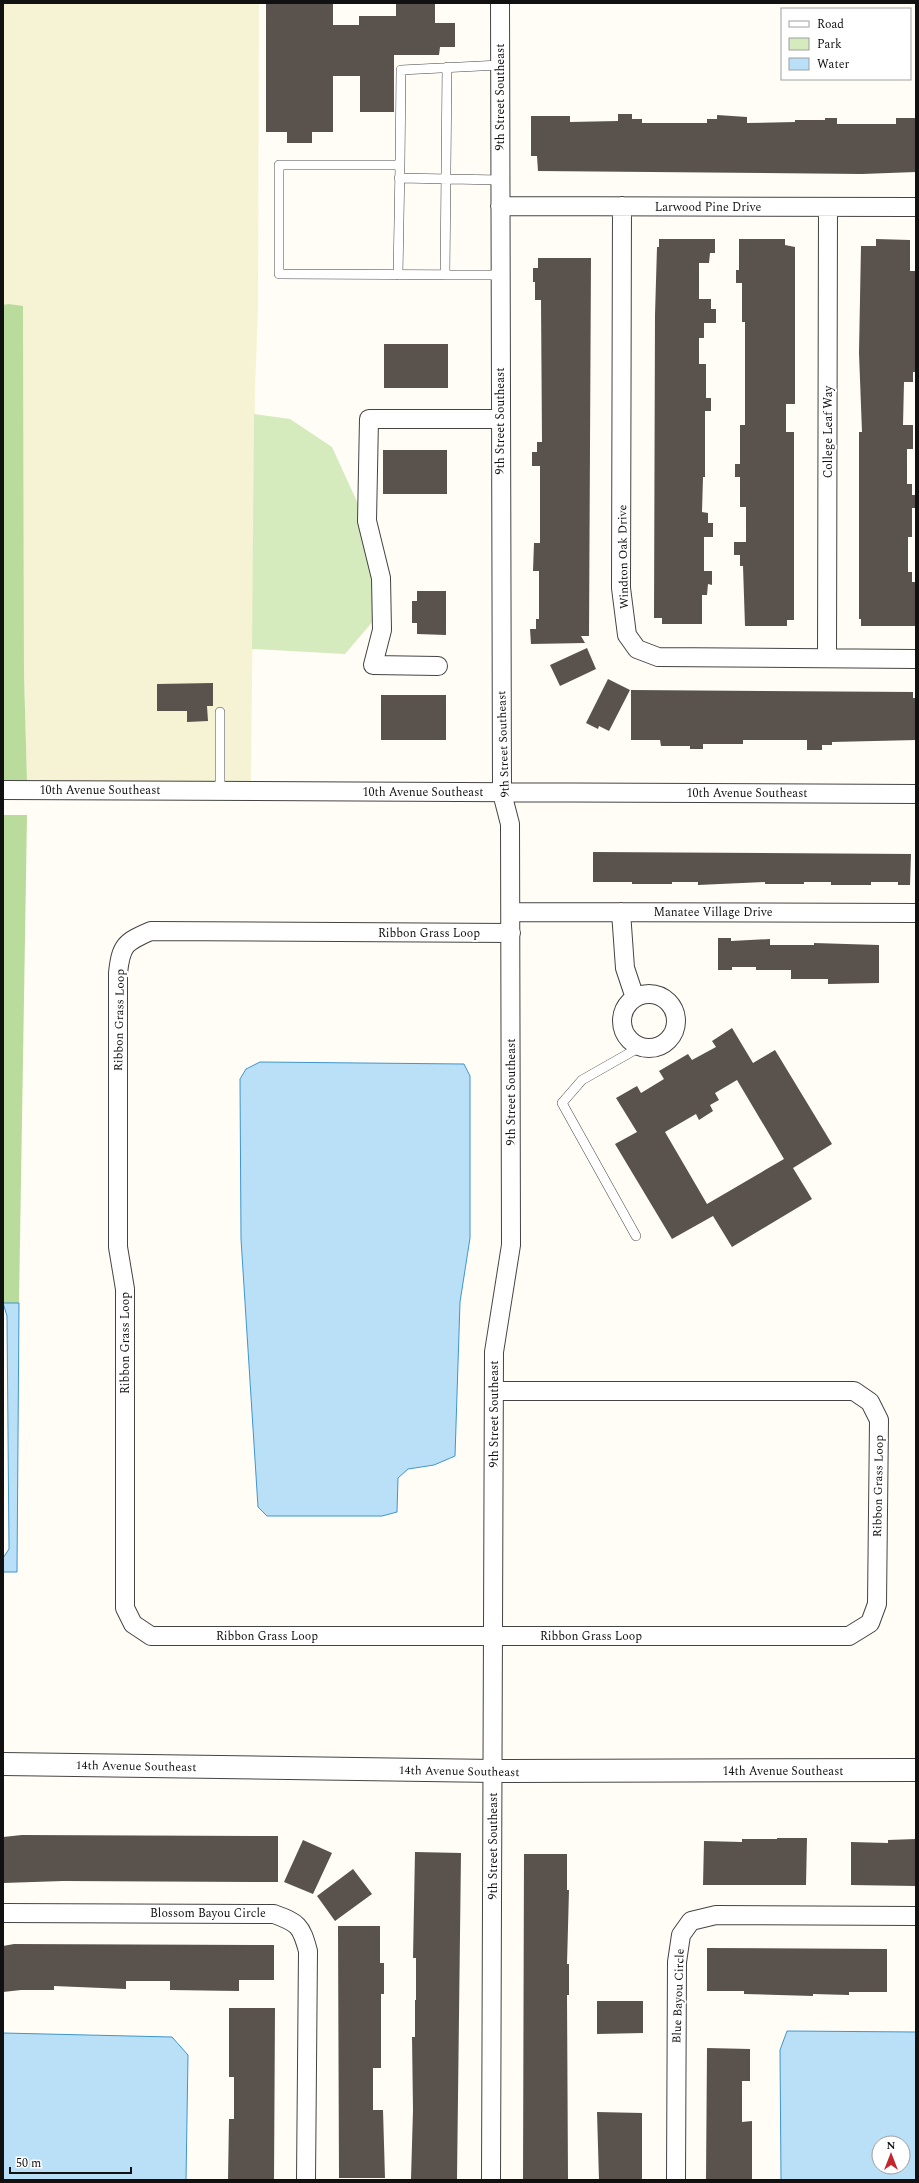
<svg xmlns="http://www.w3.org/2000/svg" width="919" height="2183" viewBox="0 0 919 2183" font-family="Spectral,serif">
  <style>
    .farmland { fill: #f6f3d4 }
    .green { fill: #d5ebbd }
    .forest { fill: #b9dc9c }
    .water { fill: #b9e0f7; stroke: #3f96cf; fill-rule: evenodd }
    .building { fill: #5a524d; fill-rule: evenodd }
    .lines { fill: none; stroke-linecap: round; stroke-linejoin: round }
    .service-casing { stroke: #444; stroke-width: 10 }
    .minor-casing { stroke: #444; stroke-width: 20 }
    .tertiary-casing { stroke: #444; stroke-width: 24 }
    .service { stroke: #fff; stroke-width: 9 }
    .minor { stroke: #fff; stroke-width: 18 }
    .tertiary { stroke: #fff; stroke-width: 22 }
    .labels { text-anchor: middle; stroke-width: 4; stroke-linejoin: round; paint-order: stroke }
    .street-label { font-size: 12px; fill: #111; stroke: #fff }
  </style>
  <rect width="100%" height="100%" fill="#fffdf5"/>
  <path class="farmland" d="M 3,3 L 259,3 L 258,309 L 255,389 L 251,782 L 27,781 L 24,673 L 23,306 L 3,305 Z"/>
  <path class="green" d="M 254,414 L 290,419 L 332,447 L 359,506 L 373,580 L 374,620 L 345,654 L 252,649 Z"/>
  <path class="forest" d="M 9,304 L 23,306 L 24,674 L 27,781 L 3,780 L 3,305 Z
    M 3,815 L 27,815 L 19,1303 L 3,1303 Z"/>
  <path class="water" d="M 260,1062 L 464,1064 L 470,1076 L 470,1238 L 460,1302 L 455,1456 L 434,1465 L 408,1469 L 398,1478 L 397,1512 L 382,1516 L 267,1516 L 258,1507 L 241,1239 L 240,1079 L 246,1069 Z
    M 3,1303 L 19,1303 L 17,1572 L 3,1572 L 3,1558 L 9,1549 L 7,1316 Z
    M 787,2031 L 916,2032 L 916,2180 L 781,2180 L 780,2050 ZM 879,2143 L 903,2143 L 903,2167 L 879,2167 Z
    M 3,2033 L 172,2037 L 188,2055 L 186,2180 L 3,2180 Z"/>
  <path class="building" d="M 266,3 L 333,3 L 333,25 L 359,25 L 359,16 L 396,16 L 396,3 L 435,3 L 435,23 L 455,23 L 455,47 L 440,47 L 439,55 L 394,55 L 394,112 L 360,112 L 360,76 L 333,76 L 333,132 L 312,132 L 312,143 L 287,143 L 287,132 L 266,132 Z
    M 618,114 L 632,114 L 632,119 L 642,119 L 642,123 L 707,123 L 707,119 L 717,119 L 717,115 L 747,117 L 747,123 L 795,122 L 795,120 L 825,120 L 825,118 L 837,118 L 837,124 L 896,124 L 896,118 L 916,118 L 916,172 L 862,174 L 538,171 L 537,156 L 531,156 L 531,116 L 570,116 L 570,122 L 618,121 Z
    M 659,239 L 715,239 L 715,253 L 710,253 L 709,263 L 699,263 L 699,299 L 711,299 L 711,309 L 716,309 L 716,323 L 704,323 L 704,338 L 699,338 L 699,364 L 706,364 L 706,398 L 711,398 L 711,411 L 705,411 L 705,477 L 703,477 L 702,512 L 708,513 L 708,523 L 713,523 L 713,537 L 704,537 L 704,571 L 712,571 L 712,585 L 708,584 L 707,595 L 702,595 L 702,624 L 662,624 L 662,618 L 654,618 L 655,315 L 657,247 L 659,247 Z
    M 739,239 L 785,239 L 785,245 L 795,247 L 795,404 L 786,404 L 786,432 L 794,432 L 794,620 L 787,620 L 787,626 L 745,626 L 743,566 L 740,566 L 740,555 L 734,555 L 734,542 L 746,542 L 746,507 L 740,507 L 740,477 L 735,477 L 735,464 L 740,464 L 740,425 L 745,425 L 745,322 L 742,322 L 742,283 L 736,283 L 736,270 L 739,270 Z
    M 876,239 L 910,240 L 910,271 L 916,271 L 916,372 L 913,372 L 913,382 L 904,382 L 903,425 L 913,425 L 913,449 L 907,449 L 907,484 L 912,484 L 912,495 L 916,495 L 916,508 L 912,508 L 912,537 L 908,537 L 908,572 L 912,572 L 912,582 L 916,582 L 916,626 L 861,626 L 861,619 L 859,619 L 859,432 L 862,432 L 859,353 L 861,246 L 876,246 Z
    M 538,258 L 591,258 L 589,636 L 581,636 L 585,643 L 531,644 L 530,629 L 536,629 L 536,619 L 539,619 L 539,571 L 533,571 L 534,543 L 540,543 L 540,466 L 532,466 L 532,452 L 537,452 L 537,442 L 542,442 L 541,300 L 535,300 L 535,282 L 533,282 L 533,268 L 538,268 Z
    M 384,344 L 448,344 L 448,388 L 384,388 Z
    M 383,450 L 447,450 L 447,494 L 383,494 Z
    M 417,591 L 446,591 L 446,635 L 417,634 L 417,623 L 412,623 L 412,601 L 417,601 Z
    M 587,648 L 596,669 L 560,686 L 550,665 Z
    M 608,679 L 630,690 L 609,731 L 599,726 L 598,729 L 586,723 Z
    M 213,683 L 213,706 L 207,706 L 208,721 L 187,722 L 187,711 L 157,711 L 157,684 Z
    M 631,690 L 913,692 L 913,698 L 916,698 L 916,740 L 832,742 L 832,745 L 822,745 L 822,750 L 807,750 L 807,740 L 743,740 L 743,744 L 703,744 L 703,749 L 690,749 L 690,746 L 661,746 L 660,740 L 631,740 Z
    M 381,695 L 446,695 L 446,740 L 381,740 Z
    M 593,852 L 911,854 L 910,885 L 898,885 L 898,882 L 871,882 L 871,885 L 831,885 L 831,882 L 804,882 L 804,884 L 765,884 L 765,882 L 698,885 L 698,882 L 672,882 L 672,884 L 632,884 L 632,882 L 593,882 Z
    M 718,938 L 731,938 L 731,941 L 770,939 L 770,945 L 814,945 L 814,943 L 879,945 L 879,983 L 828,984 L 828,979 L 791,979 L 791,970 L 756,970 L 756,967 L 732,967 L 732,970 L 718,970 Z
    M 732,1028 L 753,1063 L 775,1050 L 832,1144 L 793,1168 L 812,1199 L 732,1247 L 713,1216 L 672,1239 L 615,1144 L 637,1132 L 616,1098 L 637,1086 L 641,1093 L 664,1079 L 659,1071 L 688,1054 L 692,1060 L 716,1047 L 712,1041 ZM 737,1080 L 784,1159 L 707,1204 L 665,1132 L 696,1114 L 699,1120 L 713,1111 L 710,1105 L 719,1100 L 715,1093 Z
    M 22,1835 L 278,1836 L 278,1882 L 63,1881 L 3,1883 L 3,1837 Z
    M 777,1838 L 807,1838 L 806,1885 L 703,1885 L 704,1841 L 742,1842 L 742,1839 L 777,1839 Z
    M 916,1839 L 916,1886 L 851,1885 L 851,1842 L 888,1843 L 888,1840 Z
    M 303,1840 L 332,1853 L 313,1894 L 284,1882 Z
    M 415,1852 L 461,1853 L 457,2179 L 411,2179 L 413,2110 L 412,2037 L 415,2037 L 415,2000 L 416,2000 L 416,1958 L 413,1958 Z
    M 524,1854 L 567,1854 L 567,1890 L 569,1890 L 567,1964 L 569,1964 L 569,1995 L 567,1995 L 568,2180 L 523,2180 Z
    M 353,1869 L 372,1894 L 335,1921 L 317,1896 Z
    M 338,1926 L 380,1926 L 380,1963 L 384,1963 L 384,1994 L 381,1994 L 381,2068 L 373,2068 L 373,2110 L 383,2110 L 385,2178 L 339,2178 Z
    M 14,1944 L 274,1945 L 274,1980 L 239,1980 L 239,1991 L 170,1990 L 170,1981 L 126,1981 L 126,1989 L 54,1986 L 54,1990 L 21,1990 L 3,1992 L 3,1946 Z
    M 707,1948 L 887,1949 L 887,1992 L 849,1992 L 849,1995 L 813,1994 L 813,1996 L 744,1994 L 744,1991 L 707,1991 Z
    M 597,2001 L 643,2001 L 643,2033 L 597,2034 Z
    M 229,2008 L 275,2008 L 274,2180 L 228,2180 L 229,2119 L 234,2119 L 234,2077 L 229,2077 Z
    M 707,2048 L 750,2049 L 750,2081 L 742,2081 L 742,2122 L 752,2121 L 752,2180 L 706,2180 Z
    M 597,2112 L 642,2113 L 642,2180 L 599,2180 Z"/>
  <g class="lines">
    <g class="service-casing">
      <path id="service" d="M 500,65 L 401,70 L 400,165 L 279,165 L 279,274 L 500,275
        M 399,178 L 500,180
        M 398,275 L 400,165
        M 445,275 L 447,67
        M 220,712 L 220,791
        M 636,1236 L 562,1103 L 582,1080 L 640,1047"/>
    </g>
    <g class="minor-casing">
      <path id="minor" d="M 500,206 L 916,207
        M 622,206 L 621,588 L 627,635 L 637,649 L 658,657 L 916,659
        M 827,657 L 828,207
        M 438,666 L 373,665 L 382,630 L 381,578 L 367,521 L 369,419 L 500,419
        M 3,790 L 916,794
        M 511,912 L 916,913
        M 621,912 L 625,968 L 635,998
        M622 1021a27 27 0 1 1 54 0a27 27 0 1 1-54 0Z
        M 494,1391 L 854,1391 L 870,1402 L 879,1420 L 877,1604 L 870,1623 L 849,1636 L 151,1636 L 133,1624 L 125,1608 L 125,1289 L 118,1247 L 118,973 C 121,945 125,942 151,931 L 511,933
        M 3,1913 L 274,1914 C 298,1923 301,1925 308,1951 L 306,2180
        M 491,2180 L 494,1352 L 511,1245 L 510,824 L 502,793 L 500,3
        M 676,2180 L 677,1962 L 681,1935 L 691,1921 L 716,1915 L 916,1916"/>
    </g>
    <g class="tertiary-casing">
      <path id="tertiary" d="M 3,1764 L 494,1771 L 916,1770"/>
    </g>
    <use href="#service" class="service"/>
    <use href="#minor" class="minor"/>
    <use href="#tertiary" class="tertiary"/>
  </g>
  <g class="labels">
    <g class="street-label">
      <text transform="translate(500 97) rotate(-90)" y="4">9th Street Southeast</text>
      <text x="708" y="211">Larwood Pine Drive</text>
      <text transform="translate(500 421) rotate(-90)" y="4">9th Street Southeast</text>
      <text transform="translate(828 432) rotate(-90)" y="4">College Leaf Way</text>
      <text transform="translate(623 557) rotate(-91)" y="4">Windton Oak Drive</text>
      <text transform="translate(503 744) rotate(-92)" y="4">9th Street Southeast</text>
      <text x="100" y="794">10th Avenue Southeast</text>
      <text x="423" y="796">10th Avenue Southeast</text>
      <text x="747" y="797">10th Avenue Southeast</text>
      <text x="713" y="916">Manatee Village Drive</text>
      <text x="429" y="937">Ribbon Grass Loop</text>
      <text transform="translate(119 1020) rotate(-89)" y="4">Ribbon Grass Loop</text>
      <text transform="translate(511 1092) rotate(-90)" y="4">9th Street Southeast</text>
      <text transform="translate(125 1343) rotate(-90)" y="4">Ribbon Grass Loop</text>
      <text transform="translate(494 1414) rotate(-90)" y="4">9th Street Southeast</text>
      <text transform="translate(878 1486) rotate(-89)" y="4">Ribbon Grass Loop</text>
      <text x="267" y="1640">Ribbon Grass Loop</text>
      <text x="591" y="1640">Ribbon Grass Loop</text>
      <text transform="translate(136 1766) rotate(1)" y="4">14th Avenue Southeast</text>
      <text transform="translate(459 1771) rotate(1)" y="4">14th Avenue Southeast</text>
      <text x="783" y="1775">14th Avenue Southeast</text>
      <text transform="translate(493 1846) rotate(-90)" y="4">9th Street Southeast</text>
      <text x="208" y="1917">Blossom Bayou Circle</text>
      <text transform="translate(678 1996) rotate(-88)" y="4">Blue Bayou Circle</text>
    </g>
  </g>
  <rect width="919" height="2183" fill="none" stroke="#111111" stroke-width="8"/>
  <rect x="781" y="8" width="130" height="72" fill="#ffffff" stroke="#a0a0a0"/>
  <rect x="789" y="21" width="20" height="6" fill="#ffffff" stroke="#a0a0a0"/>
  <text x="817" y="28" font-size="12" fill="#111111">Road</text>
  <rect x="789" y="38" width="20" height="12" fill="#d5ebbd" stroke="#a0a0a0"/>
  <text x="817" y="48" font-size="12" fill="#111111">Park</text>
  <rect x="789" y="58" width="20" height="12" fill="#b9e0f7" stroke="#a0a0a0"/>
  <text x="817" y="68" font-size="12" fill="#111111">Water</text>
  <g transform="translate(891 2155)"><circle r="19" fill="#ffffff" stroke="#a0a0a0"/>
  <path d="M0-3L7 15L0 10L-7 15Z" fill="#c4262e"/>
  <text y="-6" font-size="11" font-weight="bold" text-anchor="middle" fill="#111111">N</text>
  </g>
  <path d="M10 2167v6h121v-6" fill="none" stroke="#111111" stroke-width="2"/>
  <text x="16" y="2167" font-size="12" fill="#111111" stroke="#ffffff" stroke-width="3" paint-order="stroke">50 m</text>
</svg>
